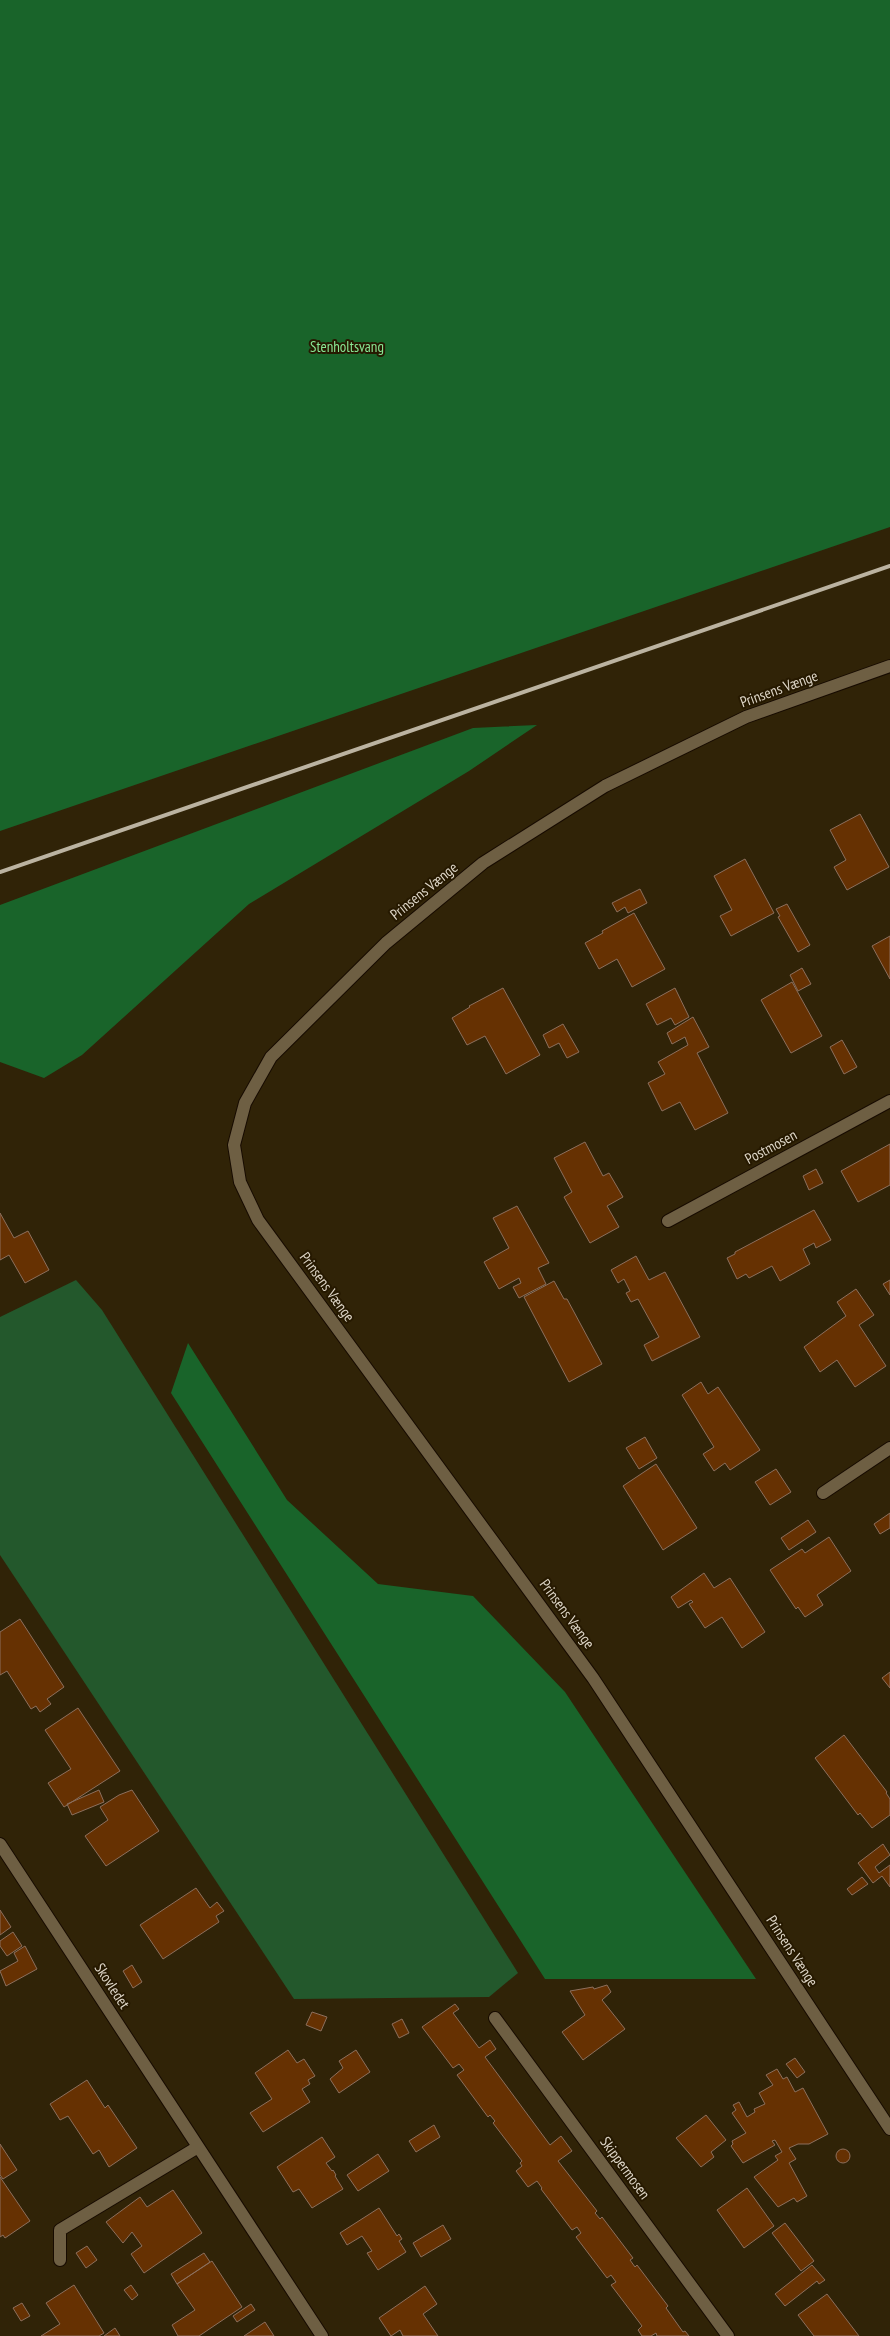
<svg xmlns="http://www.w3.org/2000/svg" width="890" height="2336" viewBox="0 0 890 2336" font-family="'PT Sans Narrow',sans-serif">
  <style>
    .green { fill: #23582c }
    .forest { fill: #19642a }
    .building { fill: #663102; stroke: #8c6f5d }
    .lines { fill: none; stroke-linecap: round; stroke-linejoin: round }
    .minor-casing { stroke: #170b00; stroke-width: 14 }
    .tertiary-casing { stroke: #170b00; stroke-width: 14 }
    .minor { stroke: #6e5f43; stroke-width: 12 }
    .tertiary { stroke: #6e5f43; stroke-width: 12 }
    .rail { stroke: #bbb3a1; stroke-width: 4 }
    .labels { text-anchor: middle; stroke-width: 4; stroke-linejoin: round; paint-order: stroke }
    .park-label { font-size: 15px; fill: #88e794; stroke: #261900 }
    .street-label { font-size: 15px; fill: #ddd5c6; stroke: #261900 }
  </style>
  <rect width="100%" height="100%" fill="#302307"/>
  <path class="green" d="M 76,1280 L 102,1310 L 518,1973 L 489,1997 L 294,1999 L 0,1555 L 0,1317 Z"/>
  <path class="forest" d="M 0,0 L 890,0 L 890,527 L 0,831 Z
    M 537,725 L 469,771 L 249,904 L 82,1055 L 44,1078 L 0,1062 L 0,905 L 473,728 Z
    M 188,1343 L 287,1500 L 378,1584 L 473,1596 L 565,1692 L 756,1979 L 545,1979 L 171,1393 Z"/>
  <path class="building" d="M 860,814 L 889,867 L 847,890 L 834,867 L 846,860 L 830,830 Z
    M 745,859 L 774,913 L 731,936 L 720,916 L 732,910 L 714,876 Z
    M 640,889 L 647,903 L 628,913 L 625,907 L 617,912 L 612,903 Z
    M 787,904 L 810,945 L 798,952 L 778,917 L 780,916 L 776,909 Z
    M 634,913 L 665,969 L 632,987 L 617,959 L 599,969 L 585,943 L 603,933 L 602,931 Z
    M 890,936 L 890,979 L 872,946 Z
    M 802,968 L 811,984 L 798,991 L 790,975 Z
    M 792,982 L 822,1036 L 791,1053 L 761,1000 Z
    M 503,988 L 540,1055 L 506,1074 L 485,1036 L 467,1045 L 452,1018 L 470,1007 L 469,1006 Z
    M 675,988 L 689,1017 L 675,1025 L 671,1018 L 657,1025 L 646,1004 Z
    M 693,1017 L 709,1047 L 697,1053 L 728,1113 L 695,1130 L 680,1102 L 662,1111 L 648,1083 L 665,1074 L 658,1062 L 688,1045 L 685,1037 L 672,1044 L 667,1033 Z
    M 563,1024 L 579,1052 L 567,1058 L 559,1043 L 549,1048 L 543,1035 Z
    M 842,1040 L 857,1067 L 844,1074 L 830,1047 Z
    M 585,1142 L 603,1176 L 609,1173 L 623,1197 L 607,1206 L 619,1227 L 590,1243 L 564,1197 L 572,1192 L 554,1158 Z
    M 890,1144 L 890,1185 L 858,1202 L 841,1171 Z
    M 816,1169 L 823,1183 L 809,1190 L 803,1176 Z
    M 517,1206 L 549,1263 L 538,1268 L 546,1284 L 519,1298 L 513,1287 L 521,1283 L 519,1278 L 499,1289 L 484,1262 L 509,1248 L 493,1218 Z
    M 814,1210 L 831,1240 L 816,1248 L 814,1243 L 803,1249 L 810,1264 L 780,1281 L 772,1266 L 749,1278 L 746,1274 L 737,1279 L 727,1258 L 735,1254 L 735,1252 Z
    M 0,1213 L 14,1238 L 28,1231 L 49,1270 L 25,1283 L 9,1255 L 0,1260 Z
    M 636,1256 L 649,1280 L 665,1272 L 700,1337 L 652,1361 L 644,1345 L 659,1337 L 638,1299 L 631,1302 L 626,1293 L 630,1291 L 624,1279 L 618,1283 L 611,1270 Z
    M 890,1280 L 890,1295 L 883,1284 Z
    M 554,1281 L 564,1299 L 567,1299 L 602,1364 L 569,1382 L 524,1297 Z
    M 856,1289 L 874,1315 L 859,1325 L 886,1366 L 855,1387 L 837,1360 L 820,1372 L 804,1347 L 846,1316 L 837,1302 Z
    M 701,1382 L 708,1394 L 718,1387 L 760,1450 L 730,1470 L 725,1463 L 714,1471 L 703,1454 L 714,1447 L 682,1395 Z
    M 645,1437 L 657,1458 L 639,1469 L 626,1448 Z
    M 656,1464 L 697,1528 L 663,1550 L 623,1486 Z
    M 776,1469 L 791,1492 L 770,1505 L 755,1482 Z
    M 890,1513 L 890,1528 L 880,1534 L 874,1524 Z
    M 808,1520 L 816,1532 L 789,1550 L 781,1538 Z
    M 829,1537 L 851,1571 L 817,1595 L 823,1605 L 805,1617 L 798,1607 L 796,1609 L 770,1570 L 802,1549 L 805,1553 Z
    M 704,1573 L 714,1588 L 730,1578 L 765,1632 L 742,1648 L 722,1617 L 705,1628 L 689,1604 L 693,1602 L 691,1600 L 678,1608 L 671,1597 Z
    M 20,1619 L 64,1687 L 47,1699 L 51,1704 L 40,1712 L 36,1706 L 31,1709 L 7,1671 L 0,1675 L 0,1632 Z
    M 890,1672 L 890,1688 L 882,1678 Z
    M 78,1708 L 120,1771 L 64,1807 L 48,1783 L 71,1769 L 45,1730 Z
    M 844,1735 L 887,1792 L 886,1793 L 890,1799 L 890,1815 L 872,1828 L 860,1813 L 858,1815 L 815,1758 Z
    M 99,1790 L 104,1802 L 72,1815 L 67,1804 Z
    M 132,1790 L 159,1831 L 106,1866 L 85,1836 L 108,1820 L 100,1807 L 119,1795 Z
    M 883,1844 L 890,1855 L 875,1867 L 879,1873 L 890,1865 L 890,1887 L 882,1876 L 873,1883 L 858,1863 Z
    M 862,1877 L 868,1884 L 852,1895 L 847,1889 Z
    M 196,1888 L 210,1908 L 217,1902 L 224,1911 L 216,1916 L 219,1922 L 163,1959 L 140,1925 Z
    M 0,1910 L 11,1927 L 0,1935 Z
    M 13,1932 L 22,1946 L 7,1956 L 0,1946 L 0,1941 Z
    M 25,1946 L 37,1969 L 6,1986 L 0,1971 L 18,1961 L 14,1953 Z
    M 132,1965 L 142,1982 L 133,1988 L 123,1971 Z
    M 607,1985 L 611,1992 L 602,2000 L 625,2029 L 583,2060 L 562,2032 L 585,2015 L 570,1991 L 593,1987 L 594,1989 Z
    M 455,2004 L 459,2009 L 453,2013 L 479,2048 L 490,2040 L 496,2049 L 485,2057 L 550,2145 L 561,2136 L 572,2151 L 558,2161 L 597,2211 L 595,2213 L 600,2219 L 602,2217 L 633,2258 L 630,2260 L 635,2267 L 637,2265 L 668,2306 L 666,2308 L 683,2332 L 685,2331 L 689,2336 L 657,2336 L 656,2333 L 651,2336 L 642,2336 L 638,2330 L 642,2326 L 611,2285 L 616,2282 L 611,2275 L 607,2278 L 576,2237 L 581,2233 L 577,2227 L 572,2230 L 541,2189 L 542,2188 L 537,2181 L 528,2187 L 516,2171 L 522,2166 L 520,2163 L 522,2161 L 493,2123 L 495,2121 L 490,2115 L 488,2117 L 457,2075 L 464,2070 L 459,2064 L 453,2068 L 422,2027 Z
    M 312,2012 L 327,2017 L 321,2031 L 306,2025 Z
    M 402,2019 L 409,2033 L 399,2038 L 392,2024 Z
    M 288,2050 L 297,2063 L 304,2059 L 315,2076 L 308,2080 L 310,2084 L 302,2089 L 310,2102 L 263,2132 L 250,2113 L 272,2099 L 255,2073 Z
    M 356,2050 L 370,2072 L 339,2093 L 330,2079 L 343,2068 L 339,2061 Z
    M 795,2058 L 805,2072 L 797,2078 L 786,2064 Z
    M 777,2069 L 783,2079 L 787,2077 L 795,2092 L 803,2088 L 828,2134 L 809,2144 L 798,2144 L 789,2148 L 796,2159 L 789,2163 L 807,2196 L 797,2202 L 794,2198 L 778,2207 L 754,2177 L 778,2160 L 775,2156 L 782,2152 L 775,2140 L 772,2141 L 775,2145 L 743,2163 L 731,2146 L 733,2144 L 732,2141 L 746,2133 L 732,2113 L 736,2110 L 733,2105 L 739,2102 L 747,2117 L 755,2112 L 754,2109 L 765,2104 L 759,2093 L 773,2085 L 766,2075 Z
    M 87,2080 L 105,2108 L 108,2105 L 137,2148 L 109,2167 L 99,2150 L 93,2154 L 68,2116 L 60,2120 L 50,2104 Z
    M 706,2115 L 726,2140 L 711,2152 L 714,2157 L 701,2167 L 676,2138 Z
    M 434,2125 L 440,2137 L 416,2152 L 409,2141 Z
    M 322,2137 L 335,2157 L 326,2163 L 332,2171 L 333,2170 L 336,2175 L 335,2176 L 343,2189 L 312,2208 L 299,2189 L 293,2192 L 277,2167 Z
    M 0,2144 L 17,2170 L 3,2179 L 0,2175 Z
    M836 2156a7 7 0 1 1 14 0a7 7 0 1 1-14 0Z
    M 378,2154 L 389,2171 L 358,2191 L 347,2175 Z
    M 0,2177 L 30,2221 L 5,2238 L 3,2235 L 0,2237 Z
    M 747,2188 L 774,2226 L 744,2248 L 717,2210 Z
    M 173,2190 L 202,2233 L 144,2273 L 131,2254 L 142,2246 L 132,2232 L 123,2243 L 106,2222 L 140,2197 L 147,2207 Z
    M 379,2208 L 397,2236 L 399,2234 L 402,2239 L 399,2241 L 406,2252 L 378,2270 L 367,2253 L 372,2251 L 362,2236 L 347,2245 L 340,2233 Z
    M 785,2223 L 814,2261 L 801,2271 L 772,2233 Z
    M 443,2225 L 451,2239 L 421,2257 L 413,2243 Z
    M 87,2246 L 97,2260 L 86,2268 L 76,2253 Z
    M 204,2253 L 210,2262 L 177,2284 L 171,2274 Z
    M 212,2261 L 242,2307 L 199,2336 L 178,2336 L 172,2325 L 195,2310 L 177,2284 Z
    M 812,2265 L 825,2280 L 819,2284 L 817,2281 L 785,2306 L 775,2294 Z
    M 74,2285 L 104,2333 L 99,2336 L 41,2336 L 60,2324 L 46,2303 Z
    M 131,2285 L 138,2295 L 132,2300 L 124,2290 Z
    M 425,2286 L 437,2304 L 423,2314 L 438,2336 L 403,2336 L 400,2330 L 391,2336 L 379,2318 Z
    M 827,2294 L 859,2336 L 814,2336 L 798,2315 Z
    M 22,2303 L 30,2316 L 21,2321 L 13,2308 Z
    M 251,2304 L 255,2310 L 237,2322 L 233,2316 Z
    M 265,2322 L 274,2336 L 244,2336 Z
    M 115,2328 L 120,2336 L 104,2336 Z"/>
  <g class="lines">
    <g class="minor-casing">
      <path id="minor" d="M 668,1221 L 890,1101
        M 823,1493 L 890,1448
        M 0,1844 L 322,2336
        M 495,2018 L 728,2336
        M 60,2260 L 60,2230 L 198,2147"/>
    </g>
    <g class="tertiary-casing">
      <path id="tertiary" d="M 890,666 L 746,717 L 605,786 L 483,863 L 386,943 L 271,1057 L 245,1103 L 234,1145 L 240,1182 L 258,1220 L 593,1678 L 890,2129"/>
    </g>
    <use href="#minor" class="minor"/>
    <use href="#tertiary" class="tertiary"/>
    <path class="rail" d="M 0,872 L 890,566"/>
  </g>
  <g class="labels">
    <g class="park-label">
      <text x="347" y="352">Stenholtsvang</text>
    </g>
    <g class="street-label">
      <text transform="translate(779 689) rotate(-20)" y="5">Prinsens Vænge</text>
      <text transform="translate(424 891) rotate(-39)" y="5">Prinsens Vænge</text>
      <text transform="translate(771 1147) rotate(-28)" y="5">Postmosen</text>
      <text transform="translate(327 1287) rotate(54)" y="5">Prinsens Vænge</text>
      <text transform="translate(567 1614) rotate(54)" y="5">Prinsens Vænge</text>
      <text transform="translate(792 1951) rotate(57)" y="5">Prinsens Vænge</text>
      <text transform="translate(112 1986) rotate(57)" y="5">Skovledet</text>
      <text transform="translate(625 2168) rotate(54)" y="5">Skippermosen</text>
    </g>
  </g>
</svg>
